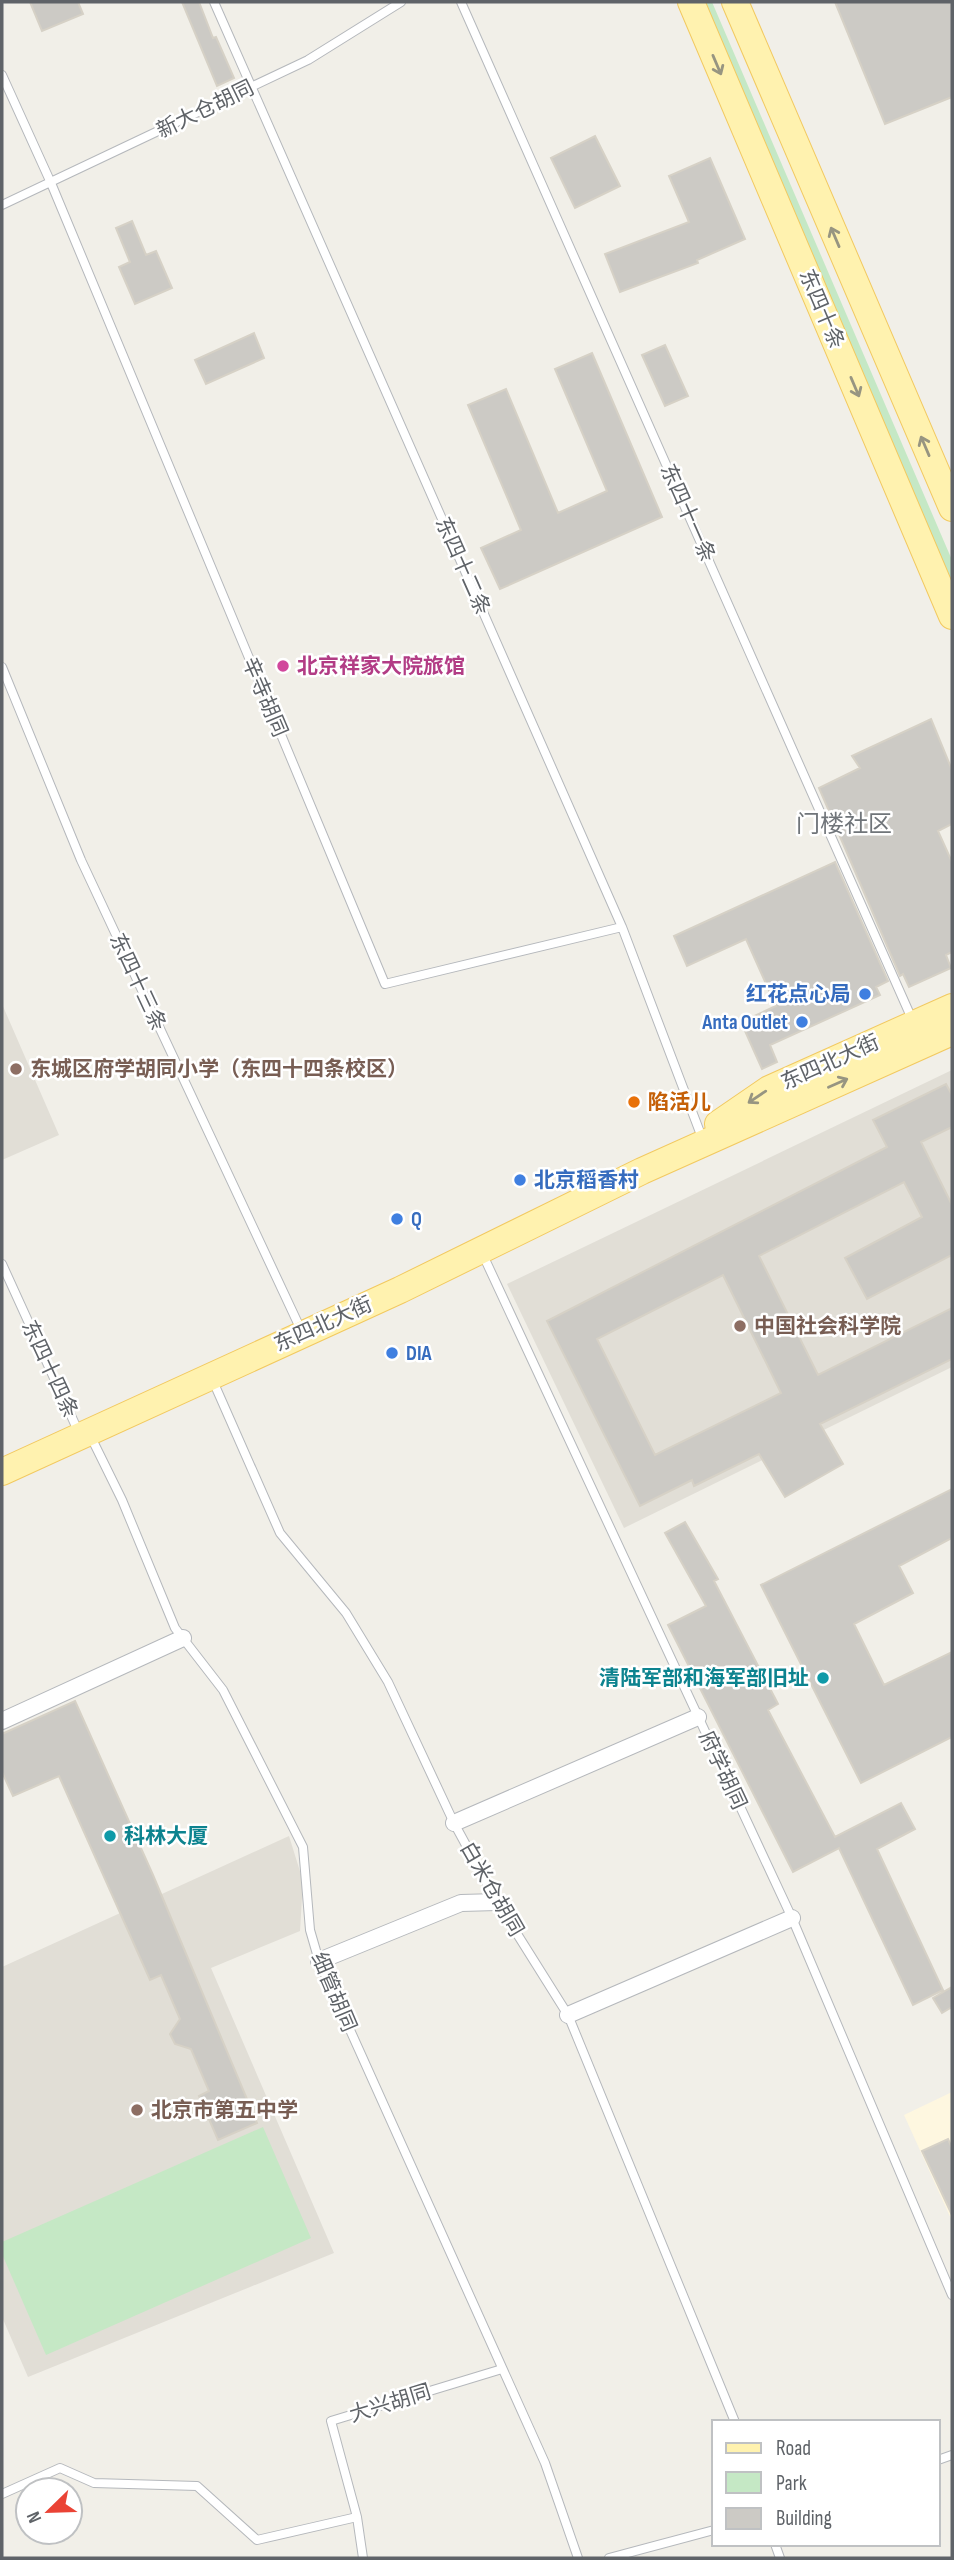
<svg xmlns="http://www.w3.org/2000/svg" width="954" height="2560" viewBox="0 0 954 2560" font-family="'Sofia Sans Condensed','Noto Sans SC',sans-serif">
  <style>
    .commercial { fill: #fef7e0 }
    .education { fill: #e1ded6 }
    .green { fill: #c5e8c5 }
    .building { fill: #cccac5; stroke: #d6d1c6; stroke-width: 2; fill-rule: evenodd }
    .lines { fill: none; stroke-linecap: round; stroke-linejoin: round }
    .service-casing { stroke: #b5b8bc; stroke-width: 10 }
    .minor-casing { stroke: #b5b8bc; stroke-width: 18 }
    .primary-casing { stroke: #f2c960; stroke-width: 28 }
    .service { stroke: #fff; stroke-width: 8 }
    .minor { stroke: #fff; stroke-width: 16 }
    .primary { stroke: #fff2af; stroke-width: 26 }
    .oneway { stroke: #979581 }
    .hotel-dot { fill: #d1479c; stroke: #fff; stroke-width: 2.5 }
    .shop-dot { fill: #3f7fe0; stroke: #fff; stroke-width: 2.5 }
    .education-dot { fill: #8d6e63; stroke: #fff; stroke-width: 2.5 }
    .food-dot { fill: #e8710a; stroke: #fff; stroke-width: 2.5 }
    .culture-dot { fill: #0f9aa8; stroke: #fff; stroke-width: 2.5 }
    .labels { text-anchor: middle; stroke-width: 5; stroke-linejoin: round; paint-order: stroke }
    .street-label { font-size: 21px; fill: #5f6368; stroke: #fff }
    .hotel-label { font-size: 21px; font-weight: bold; fill: #b23c85; stroke: #fff; text-anchor: start }
    .shop-label { font-size: 21px; font-weight: bold; fill: #366cbe; stroke: #fff; text-anchor: start }
    .education-label { font-size: 21px; font-weight: bold; fill: #785e54; stroke: #fff; text-anchor: start }
    .food-label { font-size: 21px; font-weight: bold; fill: #c56008; stroke: #fff; text-anchor: start }
    .culture-label { font-size: 21px; font-weight: bold; fill: #0d838f; stroke: #fff; text-anchor: end }
    .quarter-label { font-size: 24px; fill: #70757a; stroke: #fff }
  </style>
  <rect width="100%" height="100%" fill="#f1efe8"/>
  <path class="commercial" d="M 952,2092 L 952,2221 L 904,2115 Z"/>
  <path class="education" d="M 2,1004 L 59,1135 L 2,1160 Z
    M 952,1070 L 952,1367 L 624,1528 L 507,1284 Z
    M 289,1836 L 303,1881 L 300,1931 L 211,1968 L 334,2253 L 28,2377 L 2,2317 L 2,1967 Z"/>
  <path class="green" d="M 704,2 L 712,2 L 952,560 L 952,582 Z
    M 263,2127 L 311,2238 L 46,2355 L 2,2254 L 2,2242 Z"/>
  <path class="building" d="M 30,2 L 78,2 L 83,14 L 42,31 Z
    M 182,2 L 199,2 L 213,38 L 216,37 L 234,78 L 217,86 Z
    M 835,2 L 952,2 L 952,97 L 885,124 Z
    M 595,136 L 620,186 L 575,208 L 551,158 Z
    M 710,158 L 745,239 L 697,260 L 698,263 L 620,292 L 605,254 L 689,222 L 669,176 Z
    M 132,221 L 146,255 L 156,251 L 172,288 L 135,304 L 119,267 L 130,262 L 116,228 Z
    M 254,333 L 264,358 L 206,384 L 195,360 Z
    M 665,345 L 688,396 L 665,406 L 642,355 Z
    M 592,353 L 662,517 L 500,589 L 481,548 L 521,530 L 468,405 L 506,389 L 558,513 L 607,491 L 555,369 Z
    M 931,719 L 952,770 L 952,824 L 938,831 L 952,862 L 952,952 L 946,955 L 951,968 L 909,987 L 903,974 L 900,976 L 819,788 L 860,768 L 852,756 Z
    M 835,862 L 888,981 L 876,987 L 880,995 L 770,1045 L 777,1062 L 762,1069 L 741,1022 L 776,1006 L 746,939 L 687,966 L 674,936 Z
    M 946,1084 L 952,1095 L 952,1127 L 921,1142 L 952,1205 L 952,1255 L 867,1299 L 845,1258 L 922,1217 L 904,1182 L 759,1256 L 818,1375 L 952,1308 L 952,1359 L 820,1424 L 843,1464 L 785,1497 L 759,1454 L 694,1486 L 692,1480 L 640,1506 L 547,1321 L 887,1147 L 873,1120 ZM 723,1275 L 781,1393 L 655,1455 L 597,1339 Z
    M 952,1489 L 952,1538 L 899,1566 L 913,1593 L 854,1624 L 884,1685 L 952,1652 L 952,1737 L 861,1783 L 761,1585 Z
    M 685,1522 L 718,1579 L 714,1581 L 778,1704 L 768,1710 L 835,1837 L 901,1803 L 915,1829 L 877,1849 L 943,1990 L 913,2005 L 839,1848 L 793,1872 L 668,1625 L 706,1606 L 665,1533 Z
    M 75,1701 L 153,1875 L 257,2123 L 218,2140 L 199,2096 L 209,2091 L 191,2049 L 175,2044 L 170,2034 L 180,2019 L 161,1975 L 150,1980 L 59,1776 L 13,1796 L 2,1772 L 2,1734 Z
    M 952,1987 L 952,2007 L 942,2013 L 933,1998 Z
    M 948,2139 L 952,2148 L 952,2215 L 922,2151 Z"/>
  <g class="lines">
    <g class="service-casing">
      <path id="service" d="M 214,2 L 622,927 L 701,1135
        M 461,2 L 912,1019
        M 2,75 L 51,183 L 385,984 L 622,927
        M 2,205 L 308,60 L 401,2
        M 2,667 L 81,860 L 302,1332
        M 483,1255 L 792,1918 L 952,2295
        M 2,1264 L 79,1433
        M 213,1381 L 280,1533 L 346,1613 L 388,1682 L 454,1823 L 497,1902 L 568,2015 L 735,2422
        M 90,1435 L 122,1500 L 175,1628 L 223,1690 L 303,1847 L 310,1930 L 319,1961 L 545,2463 L 578,2558
        M 938,2460 L 952,2455
        M 2,2494 L 60,2468 L 94,2483 L 197,2486 L 257,2540 L 357,2517
        M 775,2544 L 780,2558
        M 363,2558 L 357,2517 L 331,2421 L 502,2369
        M 609,2558 L 714,2530"/>
    </g>
    <g class="minor-casing">
      <path id="minor" d="M 2,1721 L 183,1638
        M 454,1823 L 698,1717
        M 319,1961 L 461,1903 L 497,1902
        M 568,2015 L 792,1918"/>
    </g>
    <g class="primary-casing">
      <path id="primary" d="M 691,2 L 952,616
        M 735,2 L 952,508
        M 718,1124 L 769,1089 L 952,1007
        M 2,1472 L 400,1290 L 642,1171 L 952,1032"/>
    </g>
    <use href="#service" class="service"/>
    <use href="#minor" class="minor"/>
    <use href="#primary" class="primary"/>
  </g>
  <defs><path id="oneway-shaft" d="M-6 0H5M1.5-3L5.5 0L1.5 3" fill="none" stroke-width="1.6" stroke-linecap="round" stroke-linejoin="round" transform="scale(1.75)"/></defs>
  <g class="oneway">
    <use href="#oneway-shaft" transform="translate(717 65) rotate(67)"/>
    <use href="#oneway-shaft" transform="translate(835 237) rotate(-113)"/>
    <use href="#oneway-shaft" transform="translate(855 387) rotate(67)"/>
    <use href="#oneway-shaft" transform="translate(925 446) rotate(-113)"/>
    <use href="#oneway-shaft" transform="translate(838 1083) rotate(-24)"/>
    <use href="#oneway-shaft" transform="translate(757 1097) rotate(146)"/>
  </g>
  <circle class="hotel-dot" cx="283" cy="666" r="7"/>
  <g class="shop-dot">
    <circle cx="865" cy="994" r="7"/>
    <circle cx="802" cy="1022" r="7"/>
    <circle cx="520" cy="1180" r="7"/>
    <circle cx="397" cy="1219" r="7"/>
    <circle cx="392" cy="1353" r="7"/>
  </g>
  <g class="education-dot">
    <circle cx="16" cy="1069" r="7"/>
    <circle cx="740" cy="1326" r="7"/>
    <circle cx="137" cy="2110" r="7"/>
  </g>
  <circle class="food-dot" cx="634" cy="1102" r="7"/>
  <g class="culture-dot">
    <circle cx="823" cy="1678" r="7"/>
    <circle cx="110" cy="1836" r="7"/>
  </g>
  <g class="labels">
    <g class="street-label">
      <text transform="translate(205 109) rotate(-26)" y="7">新大仓胡同</text>
      <text transform="translate(822 309) rotate(67)" y="7">东四十条</text>
      <text transform="translate(688 513) rotate(66)" y="7">东四十一条</text>
      <text transform="translate(463 566) rotate(66)" y="7">东四十二条</text>
      <text transform="translate(265 697) rotate(67)" y="7">辛寺胡同</text>
      <text transform="translate(138 982) rotate(65)" y="7">东四十三条</text>
      <text transform="translate(830 1062) rotate(-24)" y="7">东四北大街</text>
      <text transform="translate(323 1324) rotate(-24)" y="7">东四北大街</text>
      <text transform="translate(50 1369) rotate(65)" y="7">东四十四条</text>
      <text transform="translate(723 1770) rotate(65)" y="7">府学胡同</text>
      <text transform="translate(492 1889) rotate(60)" y="7">白米仓胡同</text>
      <text transform="translate(334 1992) rotate(67)" y="7">细管胡同</text>
      <text transform="translate(390 2403) rotate(-17)" y="7">大兴胡同</text>
    </g>
    <g class="hotel-label">
      <text x="297" y="673">北京祥家大院旅馆</text>
    </g>
    <g class="shop-label">
      <text x="851" y="1001" text-anchor="end">红花点心局</text>
      <text x="788" y="1029" text-anchor="end">Anta Outlet</text>
      <text x="534" y="1187">北京稻香村</text>
      <text x="411" y="1226">Q</text>
      <text x="406" y="1360">DIA</text>
    </g>
    <g class="education-label">
      <text x="30" y="1076">东城区府学胡同小学（东四十四条校区）</text>
      <text x="754" y="1333">中国社会科学院</text>
      <text x="151" y="2117">北京市第五中学</text>
    </g>
    <g class="food-label">
      <text x="648" y="1109">陷活儿</text>
    </g>
    <g class="culture-label">
      <text x="809" y="1685">清陆军部和海军部旧址</text>
      <text x="124" y="1843" text-anchor="start">科林大厦</text>
    </g>
    <g class="quarter-label">
      <text x="844" y="832">门楼社区</text>
    </g>
  </g>
  <rect width="954" height="2560" fill="none" stroke="#5f6368" stroke-width="7"/>
  <rect x="712" y="2420" width="228" height="126" fill="#ffffff" stroke="#bfc1c3" stroke-width="2"/>
  <rect x="726" y="2443" width="35" height="10" fill="#fff2af" stroke="#bfc1c3" stroke-width="2"/>
  <text x="776" y="2455" font-size="21" fill="#5f6368">Road</text>
  <rect x="726" y="2472" width="35" height="21" fill="#c5e8c5" stroke="#bfc1c3" stroke-width="2"/>
  <text x="776" y="2490" font-size="21" fill="#5f6368">Park</text>
  <rect x="726" y="2508" width="35" height="21" fill="#cccac5" stroke="#bfc1c3" stroke-width="2"/>
  <text x="776" y="2525" font-size="21" fill="#5f6368">Building</text>
  <g transform="translate(49 2511) rotate(247)"><circle r="33" fill="#ffffff" stroke="#bfc1c3" stroke-width="2"/>
  <path d="M0-5L12 26L0 18L-12 26Z" fill="#ea4335"/>
  <text y="-10" font-size="19" font-weight="bold" text-anchor="middle" fill="#5f6368">N</text>
  </g>
</svg>
